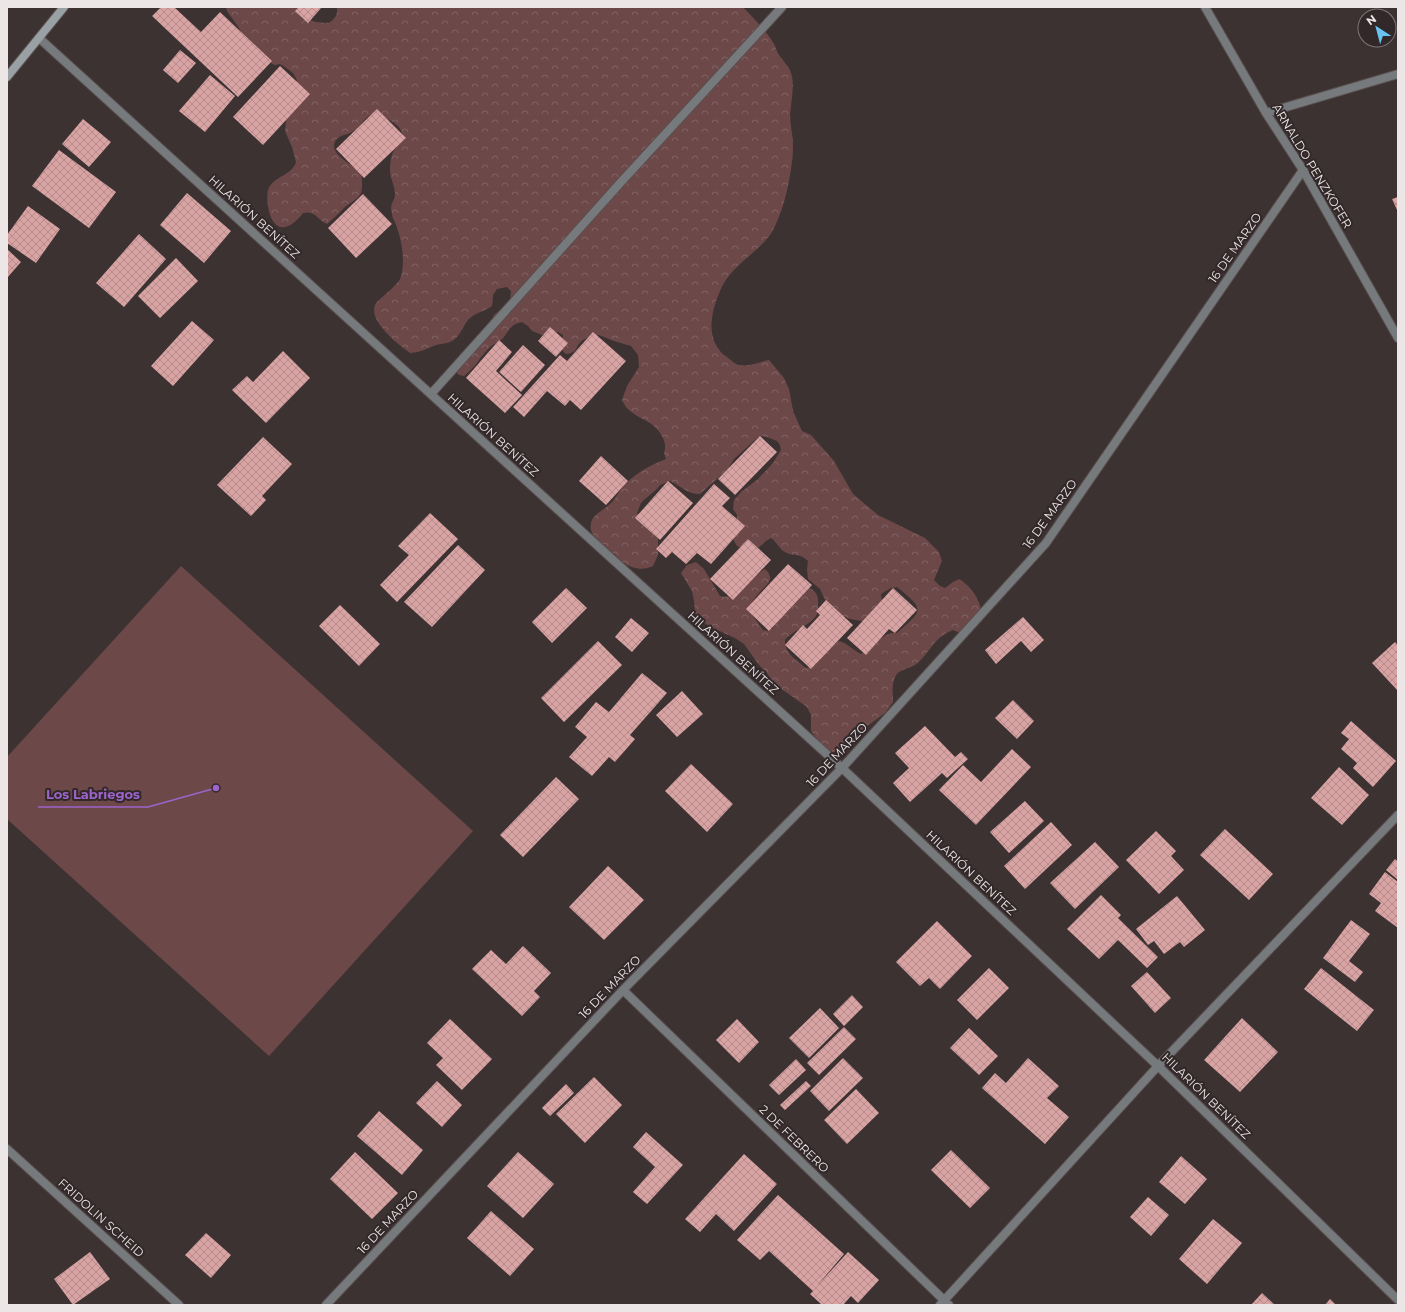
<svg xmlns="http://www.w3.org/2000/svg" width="1405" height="1312" viewBox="0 0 1405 1312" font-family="Montserrat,sans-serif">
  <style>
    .grass { fill: #6d4849 }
    .forest { fill: url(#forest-crowns) }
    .building { fill: url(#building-cross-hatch) }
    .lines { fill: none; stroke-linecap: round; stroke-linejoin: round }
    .street-casing { stroke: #594f4f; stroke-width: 10 }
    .secondary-casing { stroke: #594f4f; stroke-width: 10 }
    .street { stroke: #767a7d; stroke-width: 8 }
    .secondary { stroke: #9aa1a5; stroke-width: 8 }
    .labels { text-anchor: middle; stroke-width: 4; stroke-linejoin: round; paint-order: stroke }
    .street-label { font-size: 12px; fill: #ece6e6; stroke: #322829 }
    .leader { fill: none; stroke: #9d64cb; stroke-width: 1.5 }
    .callout-dot { fill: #9d64cb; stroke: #322829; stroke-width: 1.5 }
    .callout-label { font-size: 13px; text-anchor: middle; font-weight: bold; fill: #9d64cb; stroke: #322829; stroke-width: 4; stroke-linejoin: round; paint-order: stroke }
  </style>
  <defs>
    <pattern id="forest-crowns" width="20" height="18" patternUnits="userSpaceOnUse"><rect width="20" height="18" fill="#6d4849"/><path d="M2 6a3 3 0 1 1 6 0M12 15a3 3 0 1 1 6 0" fill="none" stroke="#826263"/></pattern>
    <pattern id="building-cross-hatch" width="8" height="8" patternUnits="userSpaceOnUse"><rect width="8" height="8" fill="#d9a3a4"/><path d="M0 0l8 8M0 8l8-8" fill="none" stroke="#b48c8c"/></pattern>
  </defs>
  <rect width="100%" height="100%" fill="#3d3232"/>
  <path class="grass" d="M 181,566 L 473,831 L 269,1056 L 7,819 L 7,757 Z"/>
  <path class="forest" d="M 226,7 L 302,7 C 310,23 312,22 329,23 C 335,19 338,15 337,7 L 743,7 C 754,19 766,30 774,44 C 776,48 777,52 779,55 C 783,61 789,66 791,73 C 795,83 791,103 790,115 C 790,125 793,135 793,145 C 793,170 784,214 770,235 C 755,255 730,266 720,291 C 711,312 705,338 724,355 C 729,358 734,364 739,365 C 749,367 759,362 769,360 L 784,378 L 789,389 L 793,411 L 802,431 L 811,435 L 834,461 L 853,494 L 878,515 L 925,538 L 939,552 L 942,561 L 934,580 L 940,586 L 945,588 L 953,582 L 959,579 C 979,591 994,623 965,635 L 953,630 C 931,639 931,653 915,665 C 909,669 900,669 896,675 C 891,685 893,692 893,702 L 885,713 L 862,730 L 851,743 L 846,747 L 839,751 L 833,752 L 827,750 L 822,746 L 811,731 L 811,715 L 807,707 L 773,683 L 767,673 L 759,665 L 744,644 L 735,638 L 713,628 L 701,621 L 695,613 L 694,601 L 692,591 L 681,573 L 687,565 L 696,562 L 704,569 L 720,596 C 738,601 751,576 765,569 C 777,580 765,585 759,593 C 755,597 752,602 749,607 L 750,612 L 763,630 L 768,631 L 773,628 L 778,619 L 808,587 C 816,591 819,596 818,605 C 818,607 818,611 817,614 C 813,624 793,630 785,640 C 784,653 797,660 806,668 C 821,666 817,659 825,651 C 829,647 835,644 839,641 C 847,643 853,650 861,654 C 875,650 881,631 897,633 C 924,609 925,610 897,587 L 891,588 L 881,594 L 882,604 L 867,620 L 862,621 L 850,619 L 841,615 L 825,600 L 820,589 L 808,579 L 807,570 L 808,561 C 799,552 793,557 785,552 C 779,549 777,542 771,538 L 766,541 L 757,549 L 747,551 L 737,546 L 734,541 L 733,535 L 737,520 L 737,515 L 733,509 L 734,500 L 741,492 L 758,479 L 773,463 L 781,450 L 780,445 L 777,441 L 767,437 L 761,436 L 756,439 L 734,459 L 728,469 L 700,494 C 687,494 681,486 670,481 L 660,485 L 657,489 L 645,499 L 641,503 L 637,513 L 658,538 L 658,555 L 653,566 C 646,569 640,570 632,567 C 624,565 619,558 613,553 C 604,545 588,537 591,523 C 593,514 604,510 610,504 C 615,500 617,494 621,489 C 632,475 650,465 666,459 L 664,453 C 666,447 665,443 663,438 C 654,420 643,422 629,410 C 626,408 624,404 622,400 L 627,386 L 639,367 L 638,355 L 631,346 L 614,341 L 599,335 C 594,336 588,337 583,340 C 575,345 579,353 566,354 C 558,347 563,345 563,335 L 558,332 L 542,335 L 532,331 L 528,326 L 522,322 C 511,324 510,329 504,337 C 500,342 493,344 489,348 C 479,358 477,366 464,376 L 459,375 L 456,371 L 487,330 L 494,315 L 510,302 L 511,291 L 507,287 L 497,289 L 493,295 L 492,306 C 485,311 477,312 470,318 C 464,323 462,332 456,338 C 450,344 444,343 436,345 C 425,349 422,352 410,353 C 398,344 366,320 376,303 C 381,298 398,284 400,279 C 406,265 402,240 396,225 C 395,221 392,218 392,214 C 389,203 395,202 395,194 C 395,186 390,178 390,170 C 390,164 391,154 395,149 C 398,144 404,141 402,133 C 399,123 385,118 376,113 C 362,117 363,126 352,132 C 347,135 340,135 336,140 C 326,155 357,165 361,175 C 362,177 362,181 362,184 C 362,187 362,190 361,193 C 358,199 350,203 345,207 C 339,213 333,219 327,224 C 317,220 316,210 303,213 C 288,233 272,233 268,206 C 267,200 267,195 268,190 C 273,176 292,176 296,162 L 292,147 L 285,131 L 287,113 L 297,80 L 293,73 L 285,67 L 280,64 L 275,65 L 269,62 L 245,39 L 239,28 L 227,11 Z"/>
  <path class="building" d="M 161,7 L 174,7 L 201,32 L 220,12 L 272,61 L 238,97 L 152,16 Z
    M 299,7 L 322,7 L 308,23 L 295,11 Z
    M 180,50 L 196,63 L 178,83 L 163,70 Z
    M 280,66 L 310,94 L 263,145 L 233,117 Z
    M 210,75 L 235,96 L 205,132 L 179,111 Z
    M 377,109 L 406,138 L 364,178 L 336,149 Z
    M 83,119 L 111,142 L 89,167 L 62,144 Z
    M 59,150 L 116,192 L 89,228 L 32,186 Z
    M 187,193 L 231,231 L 204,263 L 160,225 Z
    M 363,194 L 392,224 L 356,258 L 328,228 Z
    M 1398,197 L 1398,212 L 1392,199 Z
    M 28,206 L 60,229 L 36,263 L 7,243 L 7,235 Z
    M 139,234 L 166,259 L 124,307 L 96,283 Z
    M 7,249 L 21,262 L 7,278 Z
    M 176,258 L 198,281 L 160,318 L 138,296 Z
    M 192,321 L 214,340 L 173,386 L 151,366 Z
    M 550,327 L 568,343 L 556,357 L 538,341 Z
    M 593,332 L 626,361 L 581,410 L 570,400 L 565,406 L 547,391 L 524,417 L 513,407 L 560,355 L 567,361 Z
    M 499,340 L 512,352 L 496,371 L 522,395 L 505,413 L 466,378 Z
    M 523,345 L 545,365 L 521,392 L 499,372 Z
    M 283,351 L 310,378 L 266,423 L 232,390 L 247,376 L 253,382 Z
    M 760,436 L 777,452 L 735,495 L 718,479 Z
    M 263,437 L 292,464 L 262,496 L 266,500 L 251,516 L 217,485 Z
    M 601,456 L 628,481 L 606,505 L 579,481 Z
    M 668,481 L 693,503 L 660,540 L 635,518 Z
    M 714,484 L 730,498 L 722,506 L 745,526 L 711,564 L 697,553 L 686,564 L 672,552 L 666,558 L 656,549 Z
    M 430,513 L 458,539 L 397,602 L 380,585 L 409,555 L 398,546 Z
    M 748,539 L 771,560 L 733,600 L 710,579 Z
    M 458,545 L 485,570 L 432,627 L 404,602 Z
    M 788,564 L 812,585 L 769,631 L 746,609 Z
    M 566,588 L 587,608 L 552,643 L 532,622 Z
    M 893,588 L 917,610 L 895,633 L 889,629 L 866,655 L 847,638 Z
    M 826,600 L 853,625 L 811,669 L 785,645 L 803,625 L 807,629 L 820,615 L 816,611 Z
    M 340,605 L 380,644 L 359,666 L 319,626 Z
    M 1023,617 L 1044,640 L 1031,652 L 1021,641 L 996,664 L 985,650 Z
    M 631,618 L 649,633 L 632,652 L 615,637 Z
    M 598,641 L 622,665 L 564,722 L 541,698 Z
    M 1395,642 L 1398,645 L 1398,691 L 1372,663 Z
    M 642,673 L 667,693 L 630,735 L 635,739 L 615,762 L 609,757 L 592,776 L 569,757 L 587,737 L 575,727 L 596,702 L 609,712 Z
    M 682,691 L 703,714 L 677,737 L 656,715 Z
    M 1013,700 L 1034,721 L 1017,739 L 995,718 Z
    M 1351,721 L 1396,761 L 1373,787 L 1353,768 L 1357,763 L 1341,749 L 1349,739 L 1341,733 Z
    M 925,726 L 955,757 L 961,752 L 968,759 L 947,778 L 942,773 L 910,802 L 893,783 L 909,768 L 895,753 Z
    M 1012,749 L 1031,767 L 976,825 L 939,790 L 963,765 L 981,782 Z
    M 691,764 L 733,804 L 707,832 L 665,791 Z
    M 1339,767 L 1369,795 L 1342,825 L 1311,798 Z
    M 556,777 L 579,799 L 523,857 L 500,835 Z
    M 1025,801 L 1044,821 L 1009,853 L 990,832 Z
    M 1051,822 L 1072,845 L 1025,889 L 1004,866 Z
    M 1225,829 L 1273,874 L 1249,900 L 1200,855 Z
    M 1156,831 L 1176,851 L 1171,856 L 1184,870 L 1159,894 L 1126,860 Z
    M 1095,842 L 1119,867 L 1075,909 L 1050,883 Z
    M 1395,859 L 1398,861 L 1398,880 L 1386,870 Z
    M 608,866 L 644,900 L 604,940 L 569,907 Z
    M 1385,872 L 1398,882 L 1398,928 L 1375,911 L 1381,903 L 1369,894 Z
    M 1101,895 L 1121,915 L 1118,918 L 1158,957 L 1147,968 L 1118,940 L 1099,959 L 1067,929 Z
    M 1177,896 L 1205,930 L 1184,947 L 1180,942 L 1164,954 L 1154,941 L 1148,945 L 1136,929 Z
    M 1351,920 L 1370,934 L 1349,961 L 1363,972 L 1355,982 L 1323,958 Z
    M 937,921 L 972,956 L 940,989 L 929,978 L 920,986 L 896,962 Z
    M 523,946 L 551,973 L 534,991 L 540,997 L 522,1016 L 472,969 L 491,950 L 506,964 Z
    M 989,968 L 1009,988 L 977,1020 L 957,1000 Z
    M 1321,968 L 1374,1010 L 1357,1031 L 1304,989 Z
    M 1147,972 L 1171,998 L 1155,1013 L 1131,986 Z
    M 852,995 L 863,1007 L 844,1026 L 833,1014 Z
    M 820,1008 L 839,1028 L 809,1058 L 789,1038 Z
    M 1242,1018 L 1278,1052 L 1240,1092 L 1204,1060 Z
    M 450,1019 L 492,1059 L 462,1090 L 436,1065 L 443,1058 L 427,1043 Z
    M 737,1019 L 759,1042 L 739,1063 L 716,1040 Z
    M 844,1027 L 856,1039 L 819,1075 L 807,1063 Z
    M 969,1028 L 998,1056 L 979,1075 L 950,1048 Z
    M 843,1058 L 863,1078 L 829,1111 L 810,1091 Z
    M 1028,1058 L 1059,1086 L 1047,1098 L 1069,1117 L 1045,1144 L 982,1088 L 995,1073 L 1006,1083 Z
    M 796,1059 L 806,1070 L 779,1095 L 769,1085 Z
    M 594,1077 L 622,1105 L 585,1143 L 556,1114 Z
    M 437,1081 L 462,1105 L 442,1127 L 416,1103 Z
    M 806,1081 L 811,1086 L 785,1110 L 780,1105 Z
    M 566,1084 L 574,1093 L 550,1116 L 542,1108 Z
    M 856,1089 L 879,1113 L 847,1144 L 824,1120 Z
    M 379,1111 L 423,1150 L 402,1175 L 357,1136 Z
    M 646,1132 L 683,1165 L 647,1204 L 633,1192 L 655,1167 L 633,1147 Z
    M 951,1150 L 990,1188 L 970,1208 L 931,1170 Z
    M 355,1152 L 398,1193 L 372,1219 L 330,1179 Z
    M 518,1152 L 554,1184 L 523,1218 L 487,1186 Z
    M 744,1154 L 777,1184 L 734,1231 L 716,1214 L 700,1232 L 685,1219 Z
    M 1181,1156 L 1207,1179 L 1185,1204 L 1159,1182 Z
    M 778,1195 L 844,1254 L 816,1287 L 848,1252 L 879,1280 L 858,1303 L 851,1296 L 843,1305 L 822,1305 L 810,1294 L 813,1291 L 769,1251 L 760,1260 L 737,1240 Z
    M 1148,1197 L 1169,1215 L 1151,1236 L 1130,1217 Z
    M 491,1211 L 534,1249 L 510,1276 L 467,1238 Z
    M 1213,1219 L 1242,1243 L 1207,1284 L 1179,1259 Z
    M 206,1233 L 231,1255 L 211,1278 L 185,1255 Z
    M 90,1252 L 110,1279 L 73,1305 L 54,1279 Z
    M 1262,1293 L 1275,1305 L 1251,1305 Z
    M 1330,1299 L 1336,1305 L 1325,1305 Z"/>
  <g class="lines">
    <g class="street-casing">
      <path id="street" d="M 1205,7 L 1266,113 L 1303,170 L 1398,338
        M 39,38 L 842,768 L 1158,1066 L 1398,1300
        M 1266,113 L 1398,74
        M 431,394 L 622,181 L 782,7
        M 623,990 L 949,1305
        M 7,1149 L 179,1305
        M 326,1305 L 623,990 L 842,768 L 1046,543 L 1303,170
        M 940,1305 L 1158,1066 L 1398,815"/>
    </g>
    <g class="secondary-casing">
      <path id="secondary" d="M 7,77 L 64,7"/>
    </g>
    <use href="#street" class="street"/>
    <use href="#secondary" class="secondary"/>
  </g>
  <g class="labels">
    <g class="street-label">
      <text transform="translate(1312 166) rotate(59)" y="4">ARNALDO PENZKOFER</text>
      <text transform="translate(254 217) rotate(42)" y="4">HILARIÓN BENÍTEZ</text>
      <text transform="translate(1235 248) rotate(-55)" y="4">16 DE MARZO</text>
      <text transform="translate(493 435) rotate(42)" y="4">HILARIÓN BENÍTEZ</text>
      <text transform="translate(1050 514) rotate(-54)" y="4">16 DE MARZO</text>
      <text transform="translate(733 653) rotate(42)" y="4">HILARIÓN BENÍTEZ</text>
      <text transform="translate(837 755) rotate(-47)" y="4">16 DE MARZO</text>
      <text transform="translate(971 873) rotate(43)" y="4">HILARIÓN BENÍTEZ</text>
      <text transform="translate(610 987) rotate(-46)" y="4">16 DE MARZO</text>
      <text transform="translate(1206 1096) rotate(44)" y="4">HILARIÓN BENÍTEZ</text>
      <text transform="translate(794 1139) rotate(44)" y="4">2 DE FEBRERO</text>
      <text transform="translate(101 1218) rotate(42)" y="4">FRIDOLIN SCHEID</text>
      <text transform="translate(388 1222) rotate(-47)" y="4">16 DE MARZO</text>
    </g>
  </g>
  <path class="leader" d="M216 788L148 807H38"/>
  <circle class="callout-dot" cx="216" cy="788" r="4"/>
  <g class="callout-label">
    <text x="93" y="799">Los Labriegos</text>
  </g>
  <rect width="1405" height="1312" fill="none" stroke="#ece6e6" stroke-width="16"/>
  <g transform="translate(1377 28) rotate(324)"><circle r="19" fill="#322829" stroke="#7c7475"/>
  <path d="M0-3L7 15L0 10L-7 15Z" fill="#69c3f1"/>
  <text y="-6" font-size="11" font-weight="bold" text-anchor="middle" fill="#ece6e6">N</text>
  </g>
</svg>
